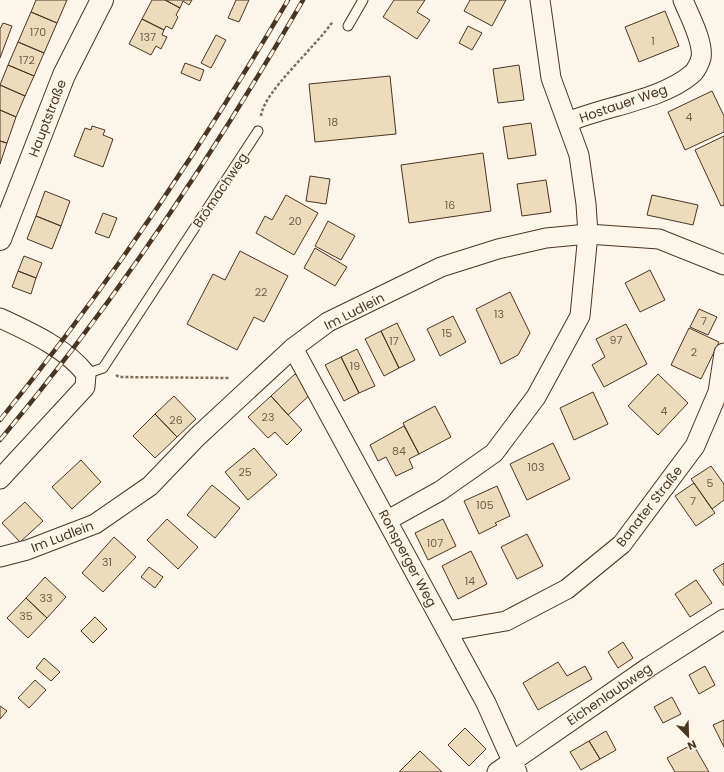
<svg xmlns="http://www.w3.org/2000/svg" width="724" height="772" viewBox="0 0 724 772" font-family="Poppins,sans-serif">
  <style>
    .building { fill: #ecdcbc; stroke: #4a3520 }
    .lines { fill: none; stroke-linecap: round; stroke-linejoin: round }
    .service-casing { stroke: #4a3520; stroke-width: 11 }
    .minor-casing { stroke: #4a3520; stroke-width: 21 }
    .tertiary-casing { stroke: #4a3520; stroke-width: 24 }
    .path { stroke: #7f6f5c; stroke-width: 2.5; stroke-dasharray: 3 2; stroke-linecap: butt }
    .service { stroke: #fbf6e9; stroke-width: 9 }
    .minor { stroke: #fbf6e9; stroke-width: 19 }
    .tertiary { stroke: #fbf6e9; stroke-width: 22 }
    .rail-casing { stroke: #4a3520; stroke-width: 4.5 }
    .rail { stroke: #fbf6e9; stroke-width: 3; stroke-dasharray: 9; stroke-linecap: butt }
    .labels { text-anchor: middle; stroke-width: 3; stroke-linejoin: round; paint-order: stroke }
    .number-label { font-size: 11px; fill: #725f47 }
    .street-label { font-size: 13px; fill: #4a3520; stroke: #fbf6e9 }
  </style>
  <rect width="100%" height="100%" fill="#fbf6e9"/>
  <path class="building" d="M 36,0 L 67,0 L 57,23 L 31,12 Z
    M 152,0 L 165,0 L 180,8 L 176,15 L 178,17 L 172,29 L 166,26 L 164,30 L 142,19 Z
    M 165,0 L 192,0 L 189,5 L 183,1 L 180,8 Z
    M 236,0 L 249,0 L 239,22 L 228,18 Z
    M 394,0 L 425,0 L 417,12 L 430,20 L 417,39 L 383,17 Z
    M 470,0 L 506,0 L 492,26 L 464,11 Z
    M 665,11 L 679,46 L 639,62 L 625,27 Z
    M 31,12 L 57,23 L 44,53 L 18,42 Z
    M 142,19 L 164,30 L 162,35 L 167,37 L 161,49 L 156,46 L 151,55 L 129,44 Z
    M 3,23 L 12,26 L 0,58 L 0,29 Z
    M 468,26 L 482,33 L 472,50 L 459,43 Z
    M 216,35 L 226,40 L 211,68 L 201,63 Z
    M 18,42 L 44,53 L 34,76 L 8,65 Z
    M 185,63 L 204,70 L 200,81 L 181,73 Z
    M 8,65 L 34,76 L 25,96 L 0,85 Z
    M 519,65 L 524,100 L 498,103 L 493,69 Z
    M 390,76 L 396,134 L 315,142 L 309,84 Z
    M 0,85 L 25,96 L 16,117 L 0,110 Z
    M 712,91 L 724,116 L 724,132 L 685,150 L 668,112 Z
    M 0,110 L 16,117 L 7,143 L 0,141 Z
    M 531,123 L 536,155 L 508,159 L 503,127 Z
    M 92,126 L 105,130 L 103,135 L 113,139 L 103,167 L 74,156 L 85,128 L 91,130 Z
    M 724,136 L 724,205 L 721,206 L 695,150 Z
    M 0,141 L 7,143 L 0,164 Z
    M 483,153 L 491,211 L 409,223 L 401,165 Z
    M 310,176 L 330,179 L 326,204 L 306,201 Z
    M 546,180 L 551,212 L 522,216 L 517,184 Z
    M 45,191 L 70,201 L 61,226 L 36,216 Z
    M 286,195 L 318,213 L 294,255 L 256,233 L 265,216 L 272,220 Z
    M 652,195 L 698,205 L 693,225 L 647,215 Z
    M 103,213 L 117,218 L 109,238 L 95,233 Z
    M 36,216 L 61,226 L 52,249 L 27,239 Z
    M 328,221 L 355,236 L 341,260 L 315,246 Z
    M 315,248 L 347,267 L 335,286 L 304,268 Z
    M 240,251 L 288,276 L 264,322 L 254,317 L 237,350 L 187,324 L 213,274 L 225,280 Z
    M 24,256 L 42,263 L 36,278 L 18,271 Z
    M 650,270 L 665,300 L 640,312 L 625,283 Z
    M 18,271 L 36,278 L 31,294 L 12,287 Z
    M 510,292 L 530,333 L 518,355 L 501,364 L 476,309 Z
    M 699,309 L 717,317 L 708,335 L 690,327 Z
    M 453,316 L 466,342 L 440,356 L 427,329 Z
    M 397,323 L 415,360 L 399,368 L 381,331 Z
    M 626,324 L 647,364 L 604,387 L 592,365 L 605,357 L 596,339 Z
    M 689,328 L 719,342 L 701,379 L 671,365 Z
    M 381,331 L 399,368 L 384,376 L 365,339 Z
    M 357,349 L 375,386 L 359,393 L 341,357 Z
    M 341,357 L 359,393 L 344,401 L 325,365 Z
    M 295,374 L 313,392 L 288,415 L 271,396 Z
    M 658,374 L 688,403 L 658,435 L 628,406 Z
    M 593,392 L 608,424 L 574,440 L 560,408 Z
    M 174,396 L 196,419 L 177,437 L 155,414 Z
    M 271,396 L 302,430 L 287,445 L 275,432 L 268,438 L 248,417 Z
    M 435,406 L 451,437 L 419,454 L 403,423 Z
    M 155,414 L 177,437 L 155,458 L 133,436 Z
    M 404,426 L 419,454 L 409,459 L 413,468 L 396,476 L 386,457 L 378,461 L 370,445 Z
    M 553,443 L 570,479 L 527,500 L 510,464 Z
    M 254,448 L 277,475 L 248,500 L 225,472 Z
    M 81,460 L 101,482 L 72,509 L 52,487 Z
    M 711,466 L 724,484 L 724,500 L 712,509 L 691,479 Z
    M 694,483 L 715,513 L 696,526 L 675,496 Z
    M 212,485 L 240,508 L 215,538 L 187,515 Z
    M 497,486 L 510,516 L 495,523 L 497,525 L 479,534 L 464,501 Z
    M 25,502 L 43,521 L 20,542 L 2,523 Z
    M 167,519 L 198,547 L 178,569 L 147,540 Z
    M 443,519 L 456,546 L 428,560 L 415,533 Z
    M 527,534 L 543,566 L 517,579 L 501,547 Z
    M 114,537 L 136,557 L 103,592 L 82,573 Z
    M 471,551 L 487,584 L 458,599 L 442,566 Z
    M 724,563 L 724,586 L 713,570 Z
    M 149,567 L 163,577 L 155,588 L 141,577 Z
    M 45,577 L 66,597 L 47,618 L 26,598 Z
    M 696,580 L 712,603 L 690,617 L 675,594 Z
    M 26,598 L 47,618 L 28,638 L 7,618 Z
    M 95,617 L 107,629 L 93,643 L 81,631 Z
    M 623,642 L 633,658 L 618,668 L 608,652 Z
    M 44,658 L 60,672 L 51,681 L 36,668 Z
    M 558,662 L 567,676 L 585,666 L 592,679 L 538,710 L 523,683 Z
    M 705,666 L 715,685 L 699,694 L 689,675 Z
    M 35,680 L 46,690 L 29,708 L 18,698 Z
    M 672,697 L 681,714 L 663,723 L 654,707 Z
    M 0,706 L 7,711 L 0,719 Z
    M 724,720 L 724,747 L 713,725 Z
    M 465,728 L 486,749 L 469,766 L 448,745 Z
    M 606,731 L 616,750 L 600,759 L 589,741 Z
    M 589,741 L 600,759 L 581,770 L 570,752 Z
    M 693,744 L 709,772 L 675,772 L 667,758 Z
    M 420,751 L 442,772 L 399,772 Z"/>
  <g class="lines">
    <g class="service-casing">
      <path id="service" d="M 348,26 L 363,0
        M 86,374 L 103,368 L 258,131"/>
    </g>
    <g class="minor-casing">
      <path id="minor" d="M 568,122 C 605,106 662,100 692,74 C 696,71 700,62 701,58 C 704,42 689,15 683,0
        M 0,318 C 30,332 66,348 86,374 L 85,387 L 0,479
        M 293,348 L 486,703 L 517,772
        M 388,520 L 440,491 L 494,453 L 536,397 L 580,316 L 588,234 L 586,204 L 579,155 L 551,78 L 540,0
        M 0,557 L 27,550 L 95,524 L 150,486 L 197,437 L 293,348 L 328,322 L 441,267 L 498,249 L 546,238 L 588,234 L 659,239 L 724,265
        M 448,631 L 506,621 L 567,589 L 622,544 L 695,446 L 718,392 L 724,353
        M 497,772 L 649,667 L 724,619"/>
    </g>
    <g class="tertiary-casing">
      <path id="tertiary" d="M 0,239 L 64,75 L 102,0"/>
    </g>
    <path class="path" d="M 261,116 C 264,91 316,47 333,21
      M 116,375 L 119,377 L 230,378"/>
    <use href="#service" class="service"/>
    <use href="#minor" class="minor"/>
    <use href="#tertiary" class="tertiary"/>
    <g class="rail-casing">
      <path id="rail" d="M 0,420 C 107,288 202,147 288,0
        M 0,440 C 114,304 214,154 303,0"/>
    </g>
    <use href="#rail" class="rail"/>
  </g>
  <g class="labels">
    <g class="number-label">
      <text x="38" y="36">170</text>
      <text x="148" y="41">137</text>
      <text x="653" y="45">1</text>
      <text x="27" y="64">172</text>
      <text x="689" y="121">4</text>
      <text x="333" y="126">18</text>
      <text x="450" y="209">16</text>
      <text x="295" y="225">20</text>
      <text x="261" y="296">22</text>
      <text x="499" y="318">13</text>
      <text x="704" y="325">7</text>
      <text x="447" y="337">15</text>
      <text x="616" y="344">97</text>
      <text x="394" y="345">17</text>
      <text x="694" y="356">2</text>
      <text x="355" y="370">19</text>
      <text x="664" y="415">4</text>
      <text x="268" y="421">23</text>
      <text x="176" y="424">26</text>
      <text x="399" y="455">84</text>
      <text x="536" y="471">103</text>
      <text x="245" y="476">25</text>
      <text x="710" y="487">5</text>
      <text x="693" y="505">7</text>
      <text x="485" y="509">105</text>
      <text x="435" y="547">107</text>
      <text x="107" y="566">31</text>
      <text x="470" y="585">14</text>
      <text x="46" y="602">33</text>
      <text x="26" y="620">35</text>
    </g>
    <g class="street-label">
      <text transform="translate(623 103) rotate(-19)" y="5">Hostauer Weg</text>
      <text transform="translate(47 118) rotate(-69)" y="5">Hauptstraße</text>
      <text transform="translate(220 190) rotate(-56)" y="5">Brömachweg</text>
      <text transform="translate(354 311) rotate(-27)" y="5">Im Ludlein</text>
      <text transform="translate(649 506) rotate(-52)" y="5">Banater Straße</text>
      <text transform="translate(62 536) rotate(-21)" y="5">Im Ludlein</text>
      <text transform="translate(408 558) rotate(62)" y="5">Ronsperger Weg</text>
      <text transform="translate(609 694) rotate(-34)" y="5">Eichenlaubweg</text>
    </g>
  </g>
  <g transform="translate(688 736) rotate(157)" stroke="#fbf6e9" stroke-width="3" paint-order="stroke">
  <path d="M0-3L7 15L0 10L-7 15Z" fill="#4a3520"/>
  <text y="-6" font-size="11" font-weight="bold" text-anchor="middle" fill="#4a3520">N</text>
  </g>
</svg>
